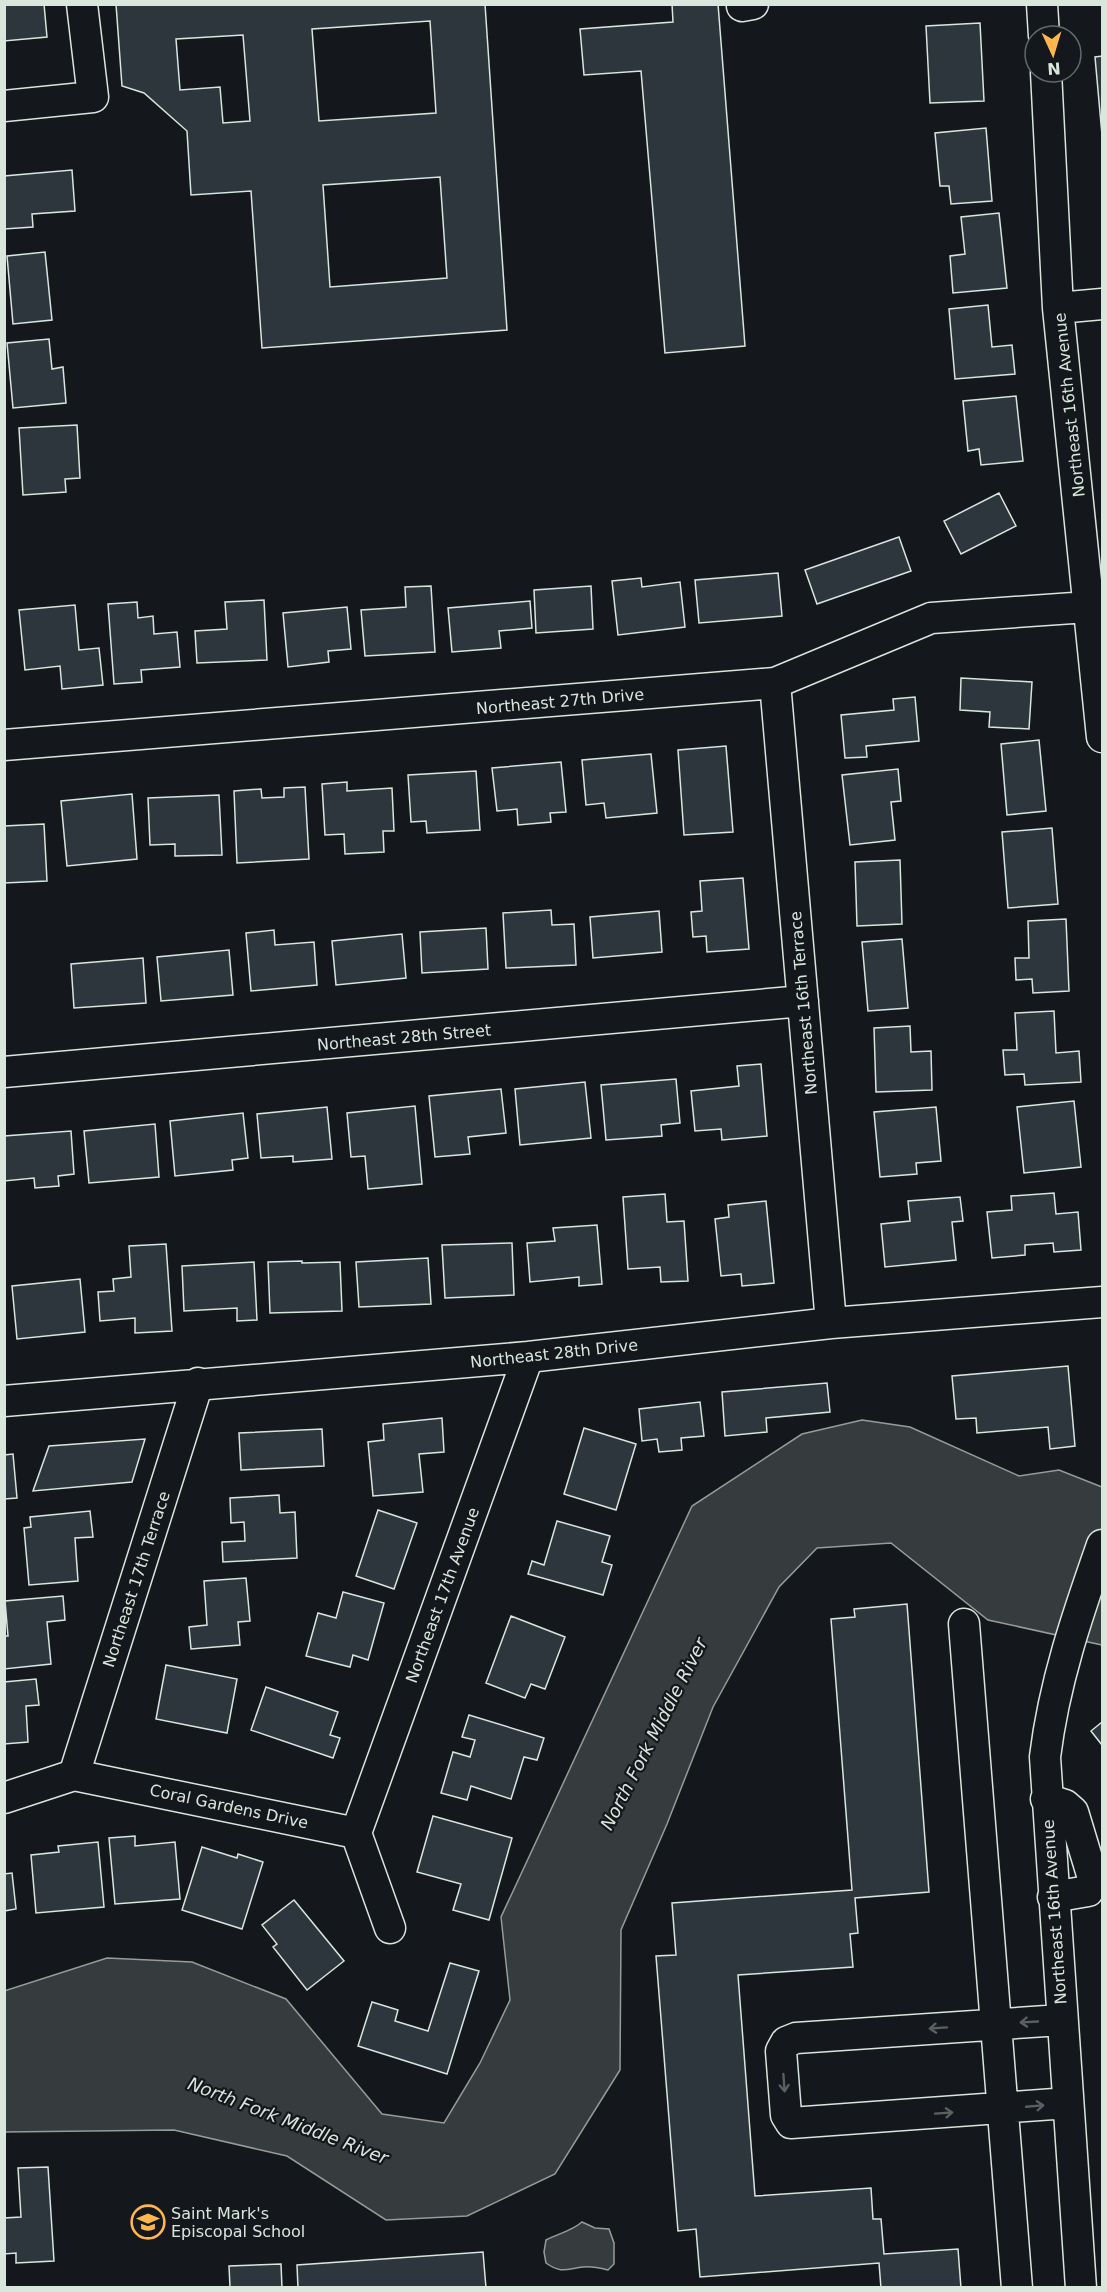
<svg xmlns="http://www.w3.org/2000/svg" width="1107" height="2292" viewBox="0 0 1107 2292" font-family="'DejaVu Sans',sans-serif">
  <style>
    .water { fill: #363b3e; stroke: #939e99; stroke-width: 1.5 }
    .building { fill: #2c363c; stroke: #d8e6dc; stroke-width: 1.5; fill-rule: evenodd }
    .lines { fill: none; stroke-linecap: round; stroke-linejoin: round }
    .minor-casing { stroke: #d8e6dc; stroke-width: 33 }
    .minor { stroke: #14181c; stroke-width: 30 }
    .oneway { stroke: #59605f }
    .labels { text-anchor: middle; stroke-width: 4.5; stroke-linejoin: round; paint-order: stroke }
    .street-label { font-size: 16px; fill: #d8e6dc; stroke: #14181c }
    .poi-label { font-size: 16px; fill: #d8e6dc; stroke: #14181c; text-anchor: start }
    .water-label { font-size: 18px; font-style: italic; fill: #d8e6dc; stroke: #14181c }
  </style>
  <rect width="100%" height="100%" fill="#14181c"/>
  <path class="water" d="M 862,1420 L 910,1427 L 1019,1476 L 1059,1470 L 1102,1487 L 1102,1645 L 988,1620 L 891,1543 L 817,1548 L 779,1587 L 713,1707 L 667,1824 L 621,1930 L 620,2070 L 555,2174 L 467,2216 L 386,2220 L 287,2156 L 174,2130 L 5,2132 L 4,1991 L 107,1958 L 192,1962 L 286,1999 L 382,2114 L 444,2123 L 480,2063 L 510,2000 L 501,1917 L 692,1506 L 802,1434 Z
    M 582,2222 L 595,2228 L 609,2229 L 614,2243 L 614,2264 L 608,2270 C 600,2268 592,2266 583,2267 C 567,2269 561,2274 546,2263 L 544,2252 L 546,2240 C 559,2233 570,2232 582,2222 Z"/>
  <path class="building" d="M 4,4 L 44,4 L 47,37 L 4,41 Z
    M 116,4 L 485,4 L 507,330 L 262,348 L 251,191 L 191,195 L 187,131 L 144,93 L 122,86 ZM 430,21 L 436,113 L 319,121 L 312,29 ZM 243,35 L 250,121 L 223,123 L 220,87 L 180,90 L 176,39 ZM 440,177 L 447,278 L 330,287 L 323,185 Z
    M 672,4 L 718,4 L 745,346 L 665,353 L 641,71 L 584,75 L 580,29 L 673,22 Z
    M 980,23 L 984,101 L 930,103 L 926,26 Z
    M 1102,56 L 1102,135 L 1095,57 Z
    M 986,128 L 992,201 L 951,204 L 949,186 L 940,186 L 935,133 Z
    M 72,170 L 75,211 L 32,214 L 33,227 L 4,229 L 4,176 Z
    M 999,213 L 1007,288 L 953,293 L 950,256 L 965,254 L 961,217 Z
    M 45,252 L 52,320 L 13,324 L 7,256 Z
    M 988,305 L 992,347 L 1012,345 L 1015,374 L 955,379 L 949,309 Z
    M 49,339 L 52,369 L 63,367 L 66,403 L 13,408 L 7,343 Z
    M 1016,396 L 1023,461 L 981,465 L 979,449 L 968,451 L 963,401 Z
    M 77,425 L 80,478 L 65,479 L 66,492 L 23,495 L 19,428 Z
    M 999,493 L 1016,526 L 961,554 L 944,521 Z
    M 899,537 L 911,571 L 817,604 L 805,570 Z
    M 778,573 L 782,616 L 699,623 L 695,580 Z
    M 641,578 L 642,587 L 680,582 L 685,627 L 618,635 L 612,581 Z
    M 431,586 L 435,652 L 365,656 L 361,610 L 406,607 L 405,587 Z
    M 591,586 L 593,629 L 536,633 L 534,590 Z
    M 264,600 L 267,660 L 197,663 L 195,631 L 227,629 L 225,602 Z
    M 530,601 L 532,628 L 499,631 L 501,648 L 452,652 L 448,608 Z
    M 137,602 L 138,618 L 153,616 L 154,634 L 177,632 L 180,667 L 141,670 L 142,682 L 114,684 L 108,604 Z
    M 75,605 L 79,650 L 99,648 L 103,685 L 62,689 L 60,666 L 25,670 L 19,610 Z
    M 347,607 L 351,649 L 328,651 L 329,662 L 288,667 L 283,613 Z
    M 961,678 L 1032,682 L 1029,729 L 989,727 L 990,712 L 960,710 Z
    M 915,697 L 919,741 L 866,746 L 867,757 L 845,758 L 841,715 L 894,710 L 893,699 Z
    M 1039,740 L 1046,811 L 1007,815 L 1001,744 Z
    M 726,746 L 733,832 L 684,835 L 678,750 Z
    M 651,754 L 657,813 L 606,818 L 604,803 L 586,805 L 582,760 Z
    M 561,762 L 566,812 L 550,813 L 551,822 L 518,825 L 517,809 L 497,811 L 492,768 Z
    M 898,769 L 901,801 L 891,802 L 895,840 L 850,845 L 842,775 Z
    M 476,771 L 480,830 L 427,833 L 426,821 L 411,822 L 408,775 Z
    M 347,782 L 347,791 L 392,788 L 394,831 L 383,831 L 384,852 L 345,854 L 344,834 L 325,835 L 322,784 Z
    M 305,787 L 309,859 L 237,863 L 234,791 L 261,789 L 262,798 L 284,797 L 284,788 Z
    M 132,794 L 137,859 L 67,866 L 61,801 Z
    M 219,795 L 222,855 L 175,856 L 175,844 L 150,845 L 148,798 Z
    M 44,824 L 47,881 L 4,883 L 4,826 Z
    M 1052,828 L 1058,904 L 1008,908 L 1002,832 Z
    M 900,860 L 902,924 L 857,926 L 855,862 Z
    M 743,878 L 749,949 L 707,952 L 706,936 L 693,937 L 691,912 L 702,911 L 700,881 Z
    M 551,910 L 552,925 L 574,924 L 576,965 L 506,968 L 503,913 Z
    M 659,911 L 662,952 L 593,958 L 590,917 Z
    M 1066,919 L 1069,991 L 1033,993 L 1032,979 L 1016,980 L 1015,958 L 1029,958 L 1028,921 Z
    M 486,928 L 488,969 L 422,973 L 420,932 Z
    M 274,930 L 275,945 L 314,942 L 317,985 L 251,991 L 246,933 Z
    M 402,934 L 406,978 L 336,985 L 332,941 Z
    M 902,939 L 908,1008 L 868,1011 L 862,942 Z
    M 229,950 L 233,995 L 161,1001 L 157,957 Z
    M 143,958 L 146,1003 L 74,1008 L 71,964 Z
    M 1054,1011 L 1056,1053 L 1079,1051 L 1081,1082 L 1025,1085 L 1024,1074 L 1005,1075 L 1003,1050 L 1017,1050 L 1015,1013 Z
    M 910,1026 L 911,1052 L 931,1051 L 932,1090 L 876,1092 L 874,1028 Z
    M 761,1064 L 767,1136 L 722,1140 L 721,1129 L 695,1131 L 691,1091 L 739,1086 L 737,1066 Z
    M 676,1079 L 680,1123 L 661,1125 L 662,1136 L 606,1140 L 601,1085 Z
    M 585,1082 L 591,1138 L 520,1145 L 515,1089 Z
    M 501,1089 L 506,1133 L 468,1137 L 470,1154 L 435,1157 L 429,1096 Z
    M 1074,1101 L 1081,1167 L 1024,1173 L 1017,1107 Z
    M 415,1106 L 422,1184 L 368,1189 L 365,1156 L 351,1157 L 347,1113 Z
    M 327,1107 L 332,1159 L 293,1162 L 293,1156 L 261,1158 L 257,1114 Z
    M 936,1107 L 941,1161 L 916,1163 L 917,1174 L 880,1177 L 874,1112 Z
    M 243,1113 L 248,1158 L 232,1160 L 233,1170 L 175,1176 L 170,1121 Z
    M 155,1124 L 159,1177 L 89,1183 L 84,1131 Z
    M 71,1131 L 74,1174 L 58,1176 L 59,1186 L 35,1188 L 34,1178 L 4,1181 L 4,1136 Z
    M 1054,1193 L 1056,1214 L 1078,1212 L 1081,1250 L 1054,1252 L 1053,1243 L 1025,1245 L 1025,1255 L 992,1258 L 987,1212 L 1012,1210 L 1011,1196 Z
    M 665,1194 L 667,1222 L 684,1221 L 688,1281 L 661,1282 L 660,1267 L 628,1269 L 623,1197 Z
    M 960,1197 L 963,1221 L 952,1222 L 956,1260 L 885,1267 L 881,1224 L 910,1221 L 908,1201 Z
    M 766,1201 L 774,1283 L 742,1286 L 741,1274 L 721,1276 L 715,1219 L 729,1217 L 728,1205 Z
    M 597,1225 L 602,1284 L 579,1286 L 579,1277 L 530,1282 L 527,1243 L 555,1241 L 553,1228 Z
    M 512,1243 L 514,1295 L 445,1298 L 442,1245 Z
    M 166,1244 L 172,1331 L 135,1333 L 135,1318 L 100,1321 L 98,1292 L 114,1291 L 113,1279 L 131,1277 L 129,1246 Z
    M 428,1258 L 431,1304 L 359,1307 L 356,1262 Z
    M 302,1261 L 302,1263 L 340,1262 L 342,1311 L 270,1313 L 268,1262 Z
    M 254,1262 L 257,1320 L 237,1321 L 237,1308 L 184,1311 L 182,1266 Z
    M 80,1279 L 85,1332 L 17,1339 L 12,1286 Z
    M 1068,1366 L 1075,1446 L 1050,1449 L 1048,1427 L 977,1433 L 976,1418 L 956,1419 L 952,1376 Z
    M 827,1383 L 830,1412 L 766,1418 L 767,1432 L 725,1436 L 722,1392 Z
    M 700,1402 L 704,1436 L 681,1438 L 682,1450 L 659,1452 L 657,1439 L 642,1441 L 639,1409 Z
    M 442,1418 L 444,1452 L 419,1454 L 423,1492 L 373,1496 L 368,1442 L 384,1440 L 383,1424 Z
    M 584,1428 L 636,1444 L 616,1510 L 564,1494 Z
    M 322,1429 L 324,1466 L 241,1470 L 239,1433 Z
    M 145,1439 L 132,1482 L 33,1491 L 49,1446 Z
    M 13,1454 L 17,1498 L 4,1499 L 4,1455 Z
    M 279,1495 L 280,1513 L 295,1512 L 297,1558 L 223,1562 L 222,1542 L 245,1541 L 244,1522 L 231,1523 L 230,1498 Z
    M 378,1510 L 417,1523 L 394,1589 L 356,1576 Z
    M 90,1511 L 93,1537 L 75,1538 L 78,1581 L 29,1585 L 24,1528 L 31,1527 L 30,1517 Z
    M 557,1521 L 610,1536 L 602,1562 L 612,1565 L 603,1595 L 528,1574 L 532,1561 L 544,1565 Z
    M 246,1578 L 250,1621 L 238,1622 L 240,1645 L 191,1649 L 189,1627 L 207,1625 L 204,1581 Z
    M 343,1592 L 384,1603 L 368,1660 L 353,1655 L 350,1667 L 306,1656 L 318,1613 L 336,1618 Z
    M 63,1596 L 65,1620 L 47,1622 L 51,1664 L 4,1669 L 4,1636 L 8,1636 L 5,1601 Z
    M 907,1604 L 929,1892 L 855,1898 L 858,1933 L 850,1934 L 853,1967 L 738,1975 L 755,2196 L 871,2188 L 873,2219 L 881,2219 L 884,2254 L 958,2249 L 961,2288 L 881,2288 L 879,2263 L 700,2277 L 696,2229 L 678,2231 L 656,1956 L 676,1955 L 672,1903 L 852,1890 L 831,1619 L 855,1617 L 854,1609 Z
    M 511,1616 L 565,1637 L 545,1689 L 531,1684 L 525,1698 L 486,1683 Z
    M 166,1665 L 237,1679 L 227,1733 L 156,1719 Z
    M 36,1679 L 39,1705 L 26,1706 L 28,1742 L 4,1744 L 4,1682 Z
    M 266,1687 L 338,1712 L 330,1735 L 340,1738 L 333,1758 L 251,1730 Z
    M 469,1715 L 544,1738 L 537,1760 L 524,1757 L 511,1799 L 471,1786 L 467,1800 L 441,1793 L 453,1752 L 470,1757 L 475,1740 L 462,1737 Z
    M 1102,1722 L 1102,1745 L 1091,1731 Z
    M 433,1816 L 512,1838 L 489,1920 L 453,1910 L 461,1884 L 417,1872 Z
    M 135,1836 L 135,1846 L 175,1842 L 180,1899 L 115,1904 L 109,1838 Z
    M 98,1842 L 104,1907 L 36,1913 L 31,1855 L 59,1852 L 58,1846 Z
    M 202,1847 L 237,1858 L 238,1854 L 263,1862 L 242,1929 L 182,1910 Z
    M 12,1873 L 16,1909 L 4,1911 L 4,1874 Z
    M 294,1900 L 344,1961 L 307,1990 L 273,1947 L 277,1944 L 262,1925 Z
    M 450,1963 L 479,1971 L 447,2074 L 358,2046 L 372,2002 L 398,2010 L 395,2021 L 428,2031 Z
    M 48,2167 L 54,2261 L 16,2263 L 16,2253 L 4,2254 L 4,2218 L 21,2217 L 18,2168 Z
    M 483,2252 L 486,2288 L 298,2288 L 297,2265 Z
    M 281,2264 L 282,2288 L 214,2288 L 230,2287 L 229,2266 Z"/>
  <g class="lines">
    <g class="minor-casing">
      <path id="minor" d="M 1042,4 L 1044,36
        M 742,6 L 753,4
        M 1046,72 L 1058,308 L 1102,737
        M 4,106 L 93,97 L 82,4
        M 1058,308 L 1102,304
        M 775,683 L 831,1323
        M 4,745 L 775,683 L 931,618 L 1102,606
        M 4,1072 L 803,1001
        M 4,1401 L 528,1357 L 831,1323 L 1102,1302
        M 964,1624 L 1017,2288
        M 74,1775 L 198,1383
        M 4,1798 L 74,1775 L 356,1833 L 390,1928
        M 1046,1799 L 1065,1805 L 1073,1812 L 1093,1878 L 1088,1891 L 1053,1897
        M 356,1833 L 528,1357
        M 1061,2020 L 796,2038 L 786,2042 L 781,2051 L 786,2115 L 791,2123 L 1068,2103
        M 1081,2288 L 1045,1757 C 1054,1683 1077,1616 1102,1545"/>
    </g>
    <use href="#minor" class="minor"/>
  </g>
  <defs><path id="oneway-shaft" d="M-6 0H5M1.5-3L5.5 0L1.5 3" fill="none" stroke-width="1.6" stroke-linecap="round" stroke-linejoin="round" transform="scale(1.5)"/></defs>
  <g class="oneway">
    <use href="#oneway-shaft" transform="translate(1029 2022) rotate(177)"/>
    <use href="#oneway-shaft" transform="translate(938 2028) rotate(176)"/>
    <use href="#oneway-shaft" transform="translate(784 2083) rotate(86)"/>
    <use href="#oneway-shaft" transform="translate(1035 2106) rotate(-5)"/>
    <use href="#oneway-shaft" transform="translate(944 2113) rotate(-4)"/>
  </g>
  <defs>
    <g id="school-ring" transform="scale(1.725)"><circle r="9.5" fill="#14181c" stroke="#ffb74d" stroke-width="1.5"/><path d="M0-5L7-2L0 1L-7-2ZM-4 1L0 2.5L4 1V4Q0 6-4 4Z" fill="#ffb74d"/></g>
  </defs>
  <g fill-rule="evenodd">
    <use href="#school-ring" x="148" y="2222"/>
  </g>
  <g class="labels">
    <g class="street-label">
      <text transform="translate(1069 405) rotate(-96)" y="6">Northeast 16th Avenue</text>
      <text transform="translate(560 701) rotate(-5)" y="6">Northeast 27th Drive</text>
      <text transform="translate(803 1003) rotate(-95)" y="6">Northeast 16th Terrace</text>
      <text transform="translate(404 1037) rotate(-5)" y="6">Northeast 28th Street</text>
      <text transform="translate(554 1353) rotate(-6)" y="6">Northeast 28th Drive</text>
      <text transform="translate(136 1579) rotate(-72)" y="6">Northeast 17th Terrace</text>
      <text transform="translate(442 1595) rotate(-70)" y="6">Northeast 17th Avenue</text>
      <text transform="translate(229 1806) rotate(12)" y="6">Coral Gardens Drive</text>
      <text transform="translate(1054 1912) rotate(-94)" y="6">Northeast 16th Avenue</text>
    </g>
    <g class="poi-label">
      <text x="171" y="2219">Saint Mark's<tspan x="171" dy="18">Episcopal School</tspan></text>
    </g>
    <g class="water-label">
      <text transform="translate(654 1734) rotate(-63)" y="6">North Fork Middle River</text>
      <text transform="translate(288 2121) rotate(21)" y="6">North Fork Middle River</text>
    </g>
  </g>
  <rect width="1107" height="2292" fill="none" stroke="#d8e6dc" stroke-width="12"/>
  <g transform="translate(1053 54) rotate(176)"><circle r="28" fill="#14181c" stroke="#626a69" stroke-width="1.5"/>
  <path d="M0-4.5L10 22L0 15L-10 22Z" fill="#ffb74d"/>
  <text y="-9" font-size="16" font-weight="bold" text-anchor="middle" fill="#d8e6dc">N</text>
  </g>
</svg>
